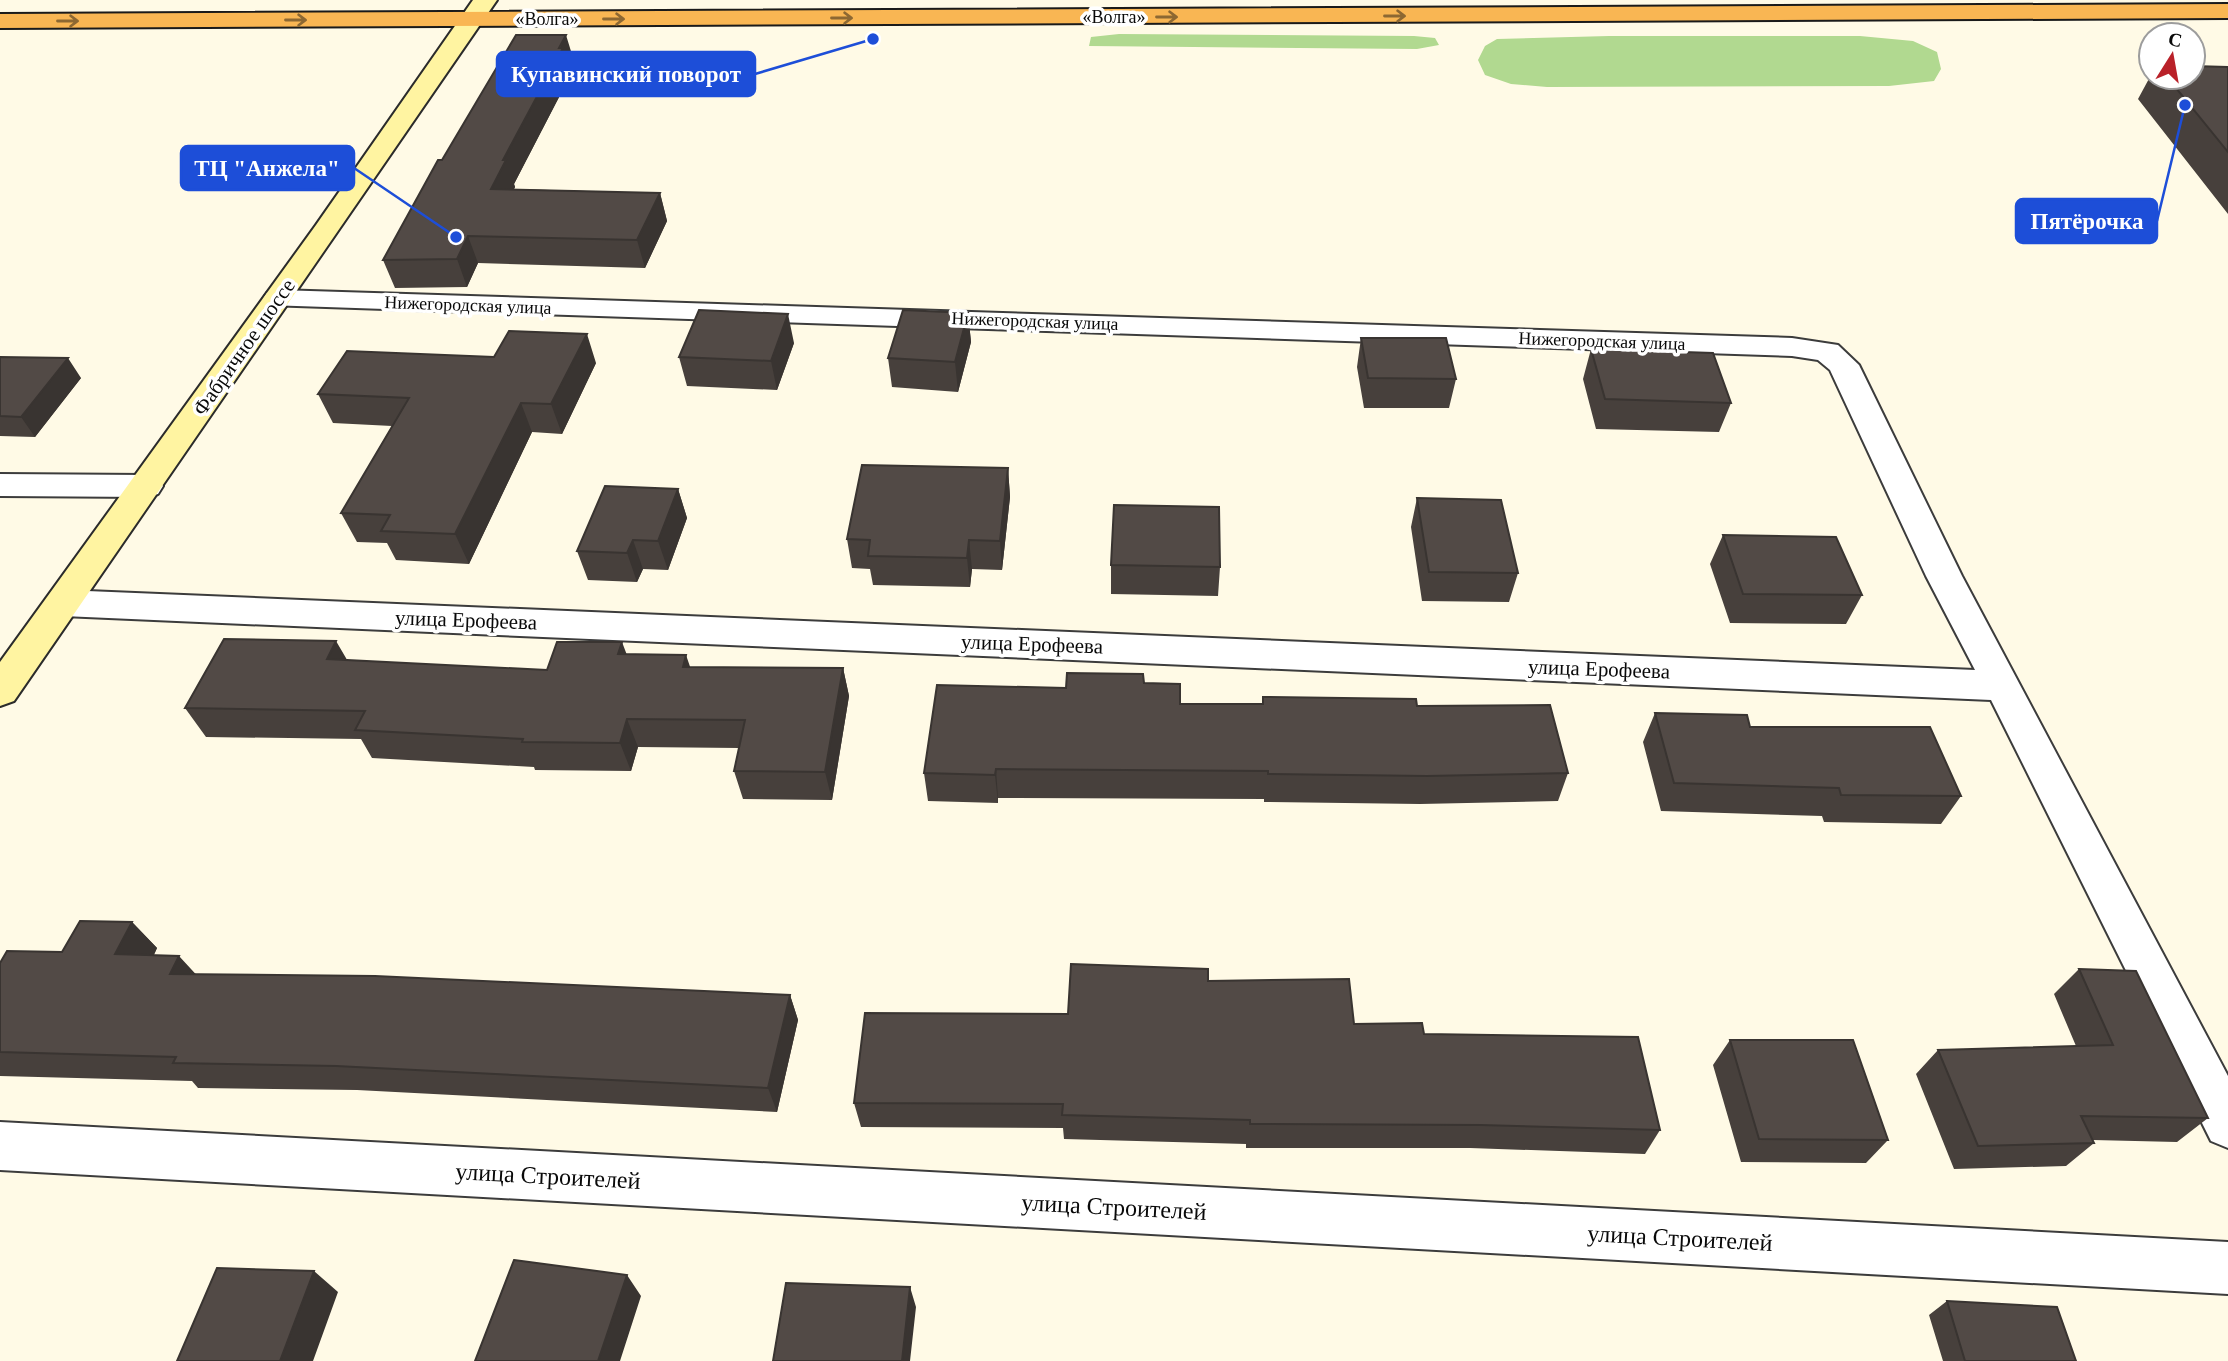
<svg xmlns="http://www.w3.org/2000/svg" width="2228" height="1361" viewBox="0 0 2228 1361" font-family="'Times New Roman',serif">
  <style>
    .forest { fill: #b1d990 }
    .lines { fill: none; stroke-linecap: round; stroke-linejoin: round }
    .minor-casing { stroke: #3c3c3c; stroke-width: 4 }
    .secondary-casing { stroke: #2b2b2b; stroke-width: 4 }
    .trunk-casing { stroke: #1a1a1a; stroke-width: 4 }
    .minor { fill: #fff; fill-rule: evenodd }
    .secondary { fill: #fff4a1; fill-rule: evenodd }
    .trunk { fill: #f9b653; fill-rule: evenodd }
    .wall { fill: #47403c }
    .shaded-wall { fill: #393431 }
    .building { fill: #524a46; stroke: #393431; stroke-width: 2 }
    .oneway { stroke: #8d6832 }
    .labels { text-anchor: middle; stroke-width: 7; stroke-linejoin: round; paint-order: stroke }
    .far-street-label { font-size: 18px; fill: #090909; stroke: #fff }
    .street-label { font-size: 21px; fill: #090909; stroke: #fff }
    .near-street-label { font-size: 24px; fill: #090909; stroke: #fff }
    .leader { fill: none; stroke: #1d4ed8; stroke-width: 2.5 }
    .callout-dot { fill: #1d4ed8; stroke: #fff; stroke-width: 2.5 }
    .callout { fill: #1d4ed8; stroke: #1d4ed8; stroke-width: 2.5 }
    .callout-label { font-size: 23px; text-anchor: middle; font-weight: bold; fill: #fff }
  </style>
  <rect width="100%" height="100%" fill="#fffae6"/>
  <path class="forest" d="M 1119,34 L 1414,36 L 1435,38 L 1439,45 L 1417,49 L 1089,46 L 1091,37 Z
    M 1609,36 L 1860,36 L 1913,41 L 1937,52 L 1941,69 L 1934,81 L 1889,86 L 1547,87 L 1511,84 L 1485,75 L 1478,60 L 1485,46 L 1497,39 Z"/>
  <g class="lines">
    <g class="minor-casing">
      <path id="minor" d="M 278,290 L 1792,338 L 1838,345 L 1859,365 L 1962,576 L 2228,1076 L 2228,1148 L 2211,1141 L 1991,700 L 63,616 L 50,612 L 45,603 L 50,594 L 63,590 L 1975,670 L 1926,576 L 1830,370 L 1818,360 L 1792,356 L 267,305 L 263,299 L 267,293 Z
        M 0,474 L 146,475 L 158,478 L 163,486 L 158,494 L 146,497 L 0,496 Z
        M 0,1122 L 2228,1242 L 2228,1294 L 0,1170 Z"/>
    </g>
    <g class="secondary-casing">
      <path id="secondary" d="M 473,0 L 497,0 L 14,701 L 0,706 L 0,662 L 316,225 Z"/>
    </g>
    <g class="trunk-casing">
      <path id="trunk" d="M 2228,4 L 2228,18 L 0,28 L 0,14 Z"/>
    </g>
    <use href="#minor" class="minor"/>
    <use href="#secondary" class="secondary"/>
    <use href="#trunk" class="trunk"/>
  </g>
  <path class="wall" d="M 574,61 L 569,69 L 571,74 L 514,184 L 515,187 L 514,189 L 660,193 L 667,221 L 645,268 L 478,263 L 467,287 L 395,288 L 383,260 Z
    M 2228,67 L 2228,214 L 2138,99 L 2151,75 L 2151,77 L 2193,77 Z
    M 968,313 L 971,342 L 958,392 L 892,387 L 888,358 Z
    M 1361,338 L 1456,379 L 1449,408 L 1364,408 L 1357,367 Z
    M 794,343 L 777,390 L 687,386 L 679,357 Z
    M 1591,349 L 1731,403 L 1719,432 L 1596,429 L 1583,379 Z
    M 0,357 L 81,378 L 35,437 L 0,436 Z
    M 596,363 L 562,434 L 532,432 L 469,564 L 396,560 L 387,543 L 357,542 L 341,513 L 392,426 L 333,423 L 318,394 Z
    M 1008,468 L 1010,497 L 1002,570 L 972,569 L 970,587 L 873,585 L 870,569 L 852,568 L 847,539 Z
    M 678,489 L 687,518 L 668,570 L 643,569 L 637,582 L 588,580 L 577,551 Z
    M 1417,498 L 1518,573 L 1509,602 L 1422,601 L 1411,527 Z
    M 1723,535 L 1862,595 L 1846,624 L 1730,623 L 1710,564 Z
    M 1111,565 L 1220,567 L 1218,596 L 1111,594 Z
    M 627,654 L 690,667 L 843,668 L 849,696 L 832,800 L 743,799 L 734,771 L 739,748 L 638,747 L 631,771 L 535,770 L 534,767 L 372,758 L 361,739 L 206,737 L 185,708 L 347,660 L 547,670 Z
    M 1144,683 L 1180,704 L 1262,704 L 1263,697 L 1417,706 L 1568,773 L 1558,801 L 1420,804 L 1264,802 L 1264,799 L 998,798 L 998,803 L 928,801 L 924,773 Z
    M 1655,713 L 1750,727 L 1961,796 L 1941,824 L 1824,822 L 1822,816 L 1661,811 L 1643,742 Z
    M 132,922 L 157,948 L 154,955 L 196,974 L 790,995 L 798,1020 L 777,1112 L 357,1090 L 198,1088 L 192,1081 L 0,1076 L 0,963 L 62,952 Z
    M 2079,969 L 2208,1118 L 2177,1142 L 2093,1140 L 2094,1143 L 2066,1166 L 1954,1169 L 1916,1074 L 1938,1050 L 2076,1046 L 2054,994 Z
    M 1068,1014 L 1354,1024 L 1424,1034 L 1660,1130 L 1645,1154 L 1470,1148 L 1246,1148 L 1246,1144 L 1064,1139 L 1063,1128 L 861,1127 L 854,1103 Z
    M 1730,1040 L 1888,1140 L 1866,1163 L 1741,1162 L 1713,1065 Z
    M 1947,1301 L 2076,1361 L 1943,1361 L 1929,1315 Z"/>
  <path class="shaded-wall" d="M 566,35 L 574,61 L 569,69 L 571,74 L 514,184 L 515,187 L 501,216 L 491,189 L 503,160 Z
    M 660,193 L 667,221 L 645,268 L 637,240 Z
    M 468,236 L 478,263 L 467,287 L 457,259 Z
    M 968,313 L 971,342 L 958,392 L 955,362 Z
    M 788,314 L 794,343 L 777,390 L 771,361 Z
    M 587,334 L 596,363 L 562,434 L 551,404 Z
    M 68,358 L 81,378 L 35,437 L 21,417 Z
    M 521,403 L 532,432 L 469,564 L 455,534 Z
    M 1008,468 L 1010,497 L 1002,570 L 1000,541 Z
    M 678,489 L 687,518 L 668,570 L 658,541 Z
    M 633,540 L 643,569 L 637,582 L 627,553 Z
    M 969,540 L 972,569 L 970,587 L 967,558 Z
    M 336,641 L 353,670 L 327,659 Z
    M 622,642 L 633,671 L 618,654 Z
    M 686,655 L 696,684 L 683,667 Z
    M 843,668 L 849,696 L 832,800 L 825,772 Z
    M 627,719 L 638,747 L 631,771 L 620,743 Z
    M 996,769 L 998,798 L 998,803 L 995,775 Z
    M 132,922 L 157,948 L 141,980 L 115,954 Z
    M 179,956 L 203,982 L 170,974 Z
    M 790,995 L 798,1020 L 777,1112 L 768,1088 Z
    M 314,1271 L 338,1292 L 313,1361 L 280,1361 Z
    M 627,1275 L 641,1296 L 620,1361 L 598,1361 Z
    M 910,1287 L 916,1307 L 910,1361 L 902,1361 Z"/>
  <path class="building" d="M 516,35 L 566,35 L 559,48 L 563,48 L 503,160 L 506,160 L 491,189 L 660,193 L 637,240 L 468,236 L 457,259 L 383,260 L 438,160 L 442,160 Z
    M 2193,66 L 2228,67 L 2228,152 L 2167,77 L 2193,77 Z
    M 699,310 L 788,314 L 771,361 L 679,357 Z
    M 903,310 L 968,313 L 955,362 L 888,358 Z
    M 509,331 L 587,334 L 551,404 L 521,403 L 455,534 L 381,531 L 390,515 L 341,513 L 409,398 L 318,394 L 347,351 L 494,357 Z
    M 1361,338 L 1446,338 L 1456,379 L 1368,378 Z
    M 1591,349 L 1713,353 L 1731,403 L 1605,399 Z
    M 0,357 L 68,358 L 21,417 L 0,416 Z
    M 862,465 L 1008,468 L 1000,541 L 969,540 L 967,558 L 868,556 L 870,540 L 847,539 Z
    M 605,486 L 678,489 L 658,541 L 633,540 L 627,553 L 577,551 Z
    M 1417,498 L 1501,500 L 1518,573 L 1429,572 Z
    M 1114,505 L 1219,507 L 1220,567 L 1111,565 Z
    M 1723,535 L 1836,537 L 1862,595 L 1743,594 Z
    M 224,639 L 336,641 L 327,659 L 547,670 L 557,642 L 622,642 L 618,654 L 686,655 L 683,667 L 843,668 L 825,772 L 734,771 L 745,720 L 627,719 L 620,743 L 522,742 L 523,739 L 355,730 L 365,711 L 185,708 Z
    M 1067,673 L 1143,674 L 1144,683 L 1180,684 L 1180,704 L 1263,704 L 1263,697 L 1416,699 L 1417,706 L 1550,705 L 1568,773 L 1427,776 L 1268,774 L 1268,771 L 996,769 L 995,775 L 924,773 L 937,685 L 1066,688 Z
    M 1655,713 L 1747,715 L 1750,727 L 1930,727 L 1961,796 L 1841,795 L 1839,788 L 1674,783 Z
    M 80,921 L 132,922 L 115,954 L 179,956 L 170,974 L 375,976 L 790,995 L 768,1088 L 336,1066 L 173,1063 L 176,1057 L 0,1052 L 0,963 L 7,951 L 62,952 Z
    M 1071,964 L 1208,969 L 1208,981 L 1349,979 L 1354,1024 L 1422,1023 L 1424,1034 L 1638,1037 L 1660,1130 L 1480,1125 L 1250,1124 L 1250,1120 L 1062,1115 L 1063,1104 L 854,1103 L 865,1013 L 1068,1014 Z
    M 2079,969 L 2136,971 L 2208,1118 L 2081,1116 L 2094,1143 L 1978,1146 L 1938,1050 L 2113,1045 Z
    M 1730,1040 L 1853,1040 L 1888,1140 L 1759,1139 Z
    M 514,1260 L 627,1275 L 598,1361 L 475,1361 Z
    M 217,1268 L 314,1271 L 280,1361 L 177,1361 Z
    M 786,1283 L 910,1287 L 902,1361 L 773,1361 Z
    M 1947,1301 L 2057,1307 L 2076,1361 L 1965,1361 Z"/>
  <defs><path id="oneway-shaft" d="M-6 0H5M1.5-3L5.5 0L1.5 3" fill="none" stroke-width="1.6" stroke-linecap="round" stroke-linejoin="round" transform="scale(1.75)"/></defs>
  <g class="oneway">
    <use href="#oneway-shaft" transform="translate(1395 16)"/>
    <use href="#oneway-shaft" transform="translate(1167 17)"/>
    <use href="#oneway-shaft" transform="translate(842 18)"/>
    <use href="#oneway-shaft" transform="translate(614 19)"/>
    <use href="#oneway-shaft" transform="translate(296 20)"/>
    <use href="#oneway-shaft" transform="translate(68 21)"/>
  </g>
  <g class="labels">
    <g class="far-street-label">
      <text x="1114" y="23">«Волга»</text>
      <text x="547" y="25">«Волга»</text>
      <text transform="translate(468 305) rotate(2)" y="6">Нижегородская улица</text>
      <text transform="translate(1035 321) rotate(2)" y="6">Нижегородская улица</text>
      <text transform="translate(1602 341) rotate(2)" y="6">Нижегородская улица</text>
    </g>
    <g class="street-label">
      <text transform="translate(244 347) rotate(-55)" y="7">Фабричное шоссе</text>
      <text transform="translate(466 620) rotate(2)" y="7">улица Ерофеева</text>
      <text transform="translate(1032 644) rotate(2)" y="7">улица Ерофеева</text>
      <text transform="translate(1599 669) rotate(2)" y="7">улица Ерофеева</text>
    </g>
    <g class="near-street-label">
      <text transform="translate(548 1176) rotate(3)" y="8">улица Строителей</text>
      <text transform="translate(1114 1207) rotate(3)" y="8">улица Строителей</text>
      <text transform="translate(1680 1238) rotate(3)" y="8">улица Строителей</text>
    </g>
  </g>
  <path class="leader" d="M873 39L755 74M456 237L354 168M2185 105L2157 221"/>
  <g class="callout-dot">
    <circle cx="873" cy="39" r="7"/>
    <circle cx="456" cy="237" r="7"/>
    <circle cx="2185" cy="105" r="7"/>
  </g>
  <g class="callout">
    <rect x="497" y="52" width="258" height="44" rx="7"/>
    <rect x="181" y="146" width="173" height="44" rx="7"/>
    <rect x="2016" y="199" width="141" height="44" rx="7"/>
  </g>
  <g class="callout-label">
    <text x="626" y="82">Купавинский поворот</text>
    <text x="267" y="176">ТЦ "Анжела"</text>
    <text x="2087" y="229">Пятёрочка</text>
  </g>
  <g transform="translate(2172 56) rotate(11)"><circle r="33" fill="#ffffff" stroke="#9d9d9d" stroke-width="2"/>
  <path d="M0-5L12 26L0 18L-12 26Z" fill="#b92129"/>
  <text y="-10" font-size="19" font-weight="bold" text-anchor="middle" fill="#090909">С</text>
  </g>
</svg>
